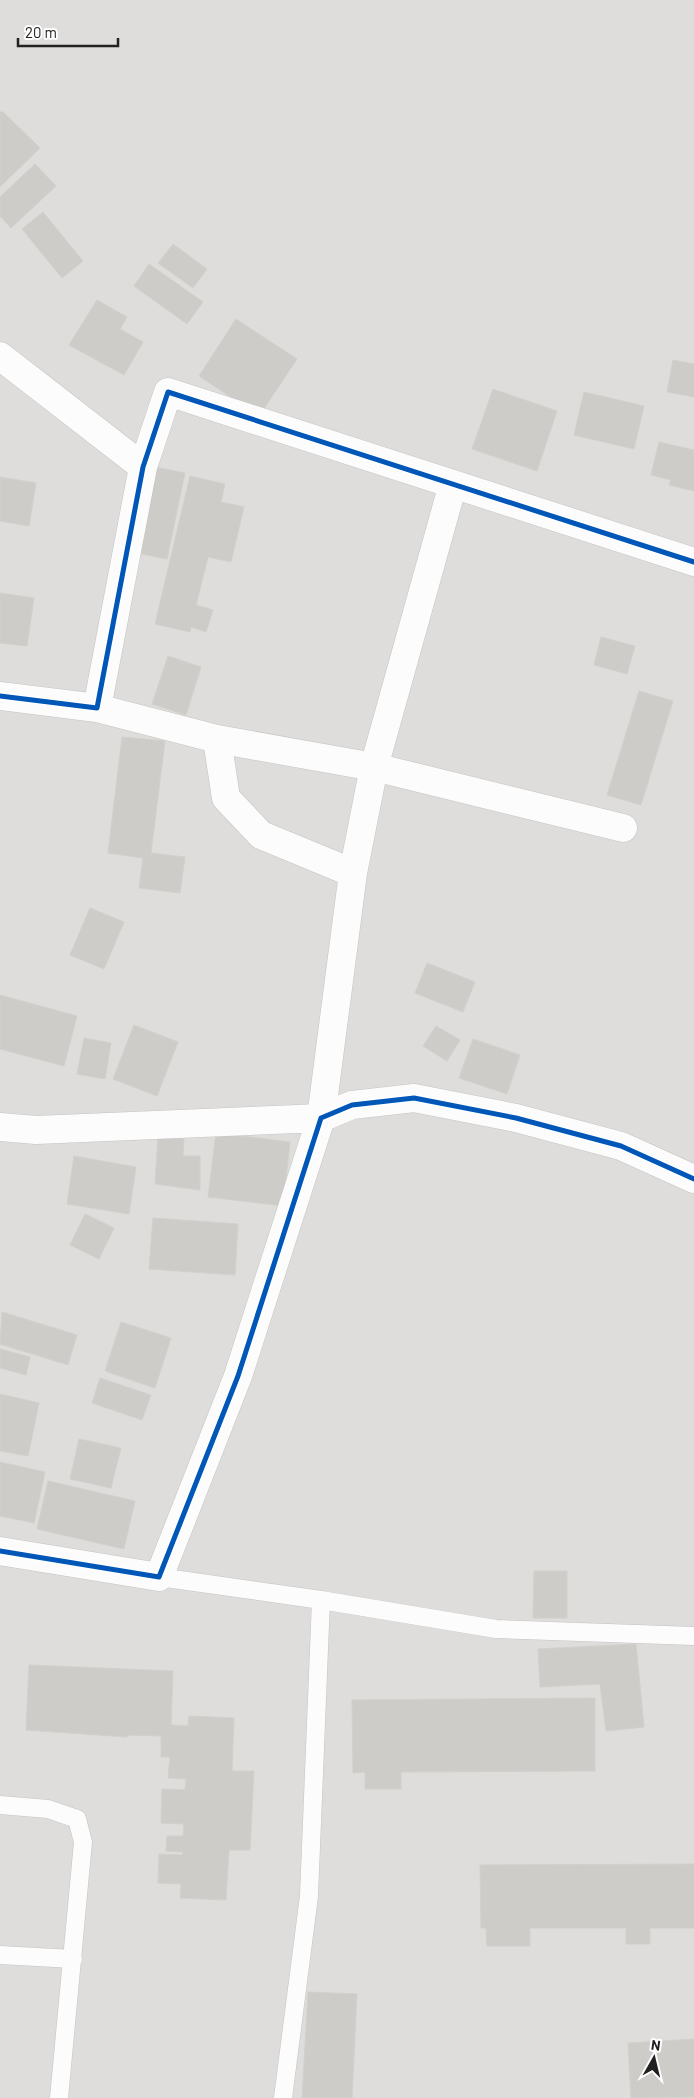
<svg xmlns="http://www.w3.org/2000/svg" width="694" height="2098" viewBox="0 0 694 2098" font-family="Barlow,sans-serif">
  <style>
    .residential { fill: #dedddb }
    .building { fill: #cdccc9; stroke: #d2d0cc }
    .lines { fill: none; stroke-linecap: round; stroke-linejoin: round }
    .lane-casing { stroke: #c5c4c2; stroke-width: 19 }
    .street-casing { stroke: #c5c4c2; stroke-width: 29 }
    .lane { stroke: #fdfcfc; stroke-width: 18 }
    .street { stroke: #fdfcfc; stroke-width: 28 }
    .cycleway-casing { stroke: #fff; stroke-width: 8 }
    .cycleway { stroke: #0057b8; stroke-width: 5 }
  </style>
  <rect width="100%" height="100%" fill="#efeeea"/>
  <path class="residential" d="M 0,0 L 694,0 L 694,2098 L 0,2098 Z"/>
  <path class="building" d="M 2,111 L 40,148 L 0,187 L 0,113 Z
    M 35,164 L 56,186 L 11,228 L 0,216 L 0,197 Z
    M 43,212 L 83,261 L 62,278 L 22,229 Z
    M 173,244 L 207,269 L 193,288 L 158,263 Z
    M 149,264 L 203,302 L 187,324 L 134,286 Z
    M 97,300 L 127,317 L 120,329 L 143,342 L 124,375 L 69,345 Z
    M 236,319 L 297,359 L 259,416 L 199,376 Z
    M 673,360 L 694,364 L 694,397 L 667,392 Z
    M 493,389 L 557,411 L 537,471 L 472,449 Z
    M 584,392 L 644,406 L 634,449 L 574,435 Z
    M 659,442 L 694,450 L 694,491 L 669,485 L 671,480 L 651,475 Z
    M 155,467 L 185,473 L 167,559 L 137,553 Z
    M 190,476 L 225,484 L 221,502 L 244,507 L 231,562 L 208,557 L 196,605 L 213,610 L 206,632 L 191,627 L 190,632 L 155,624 Z
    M 0,477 L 36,483 L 29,526 L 0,521 Z
    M 0,593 L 34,598 L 27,646 L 0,643 Z
    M 601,637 L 635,646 L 627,674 L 594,665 Z
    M 168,656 L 201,667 L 186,715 L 152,704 Z
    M 639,691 L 673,701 L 641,805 L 607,795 Z
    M 122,737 L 165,741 L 151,853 L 185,857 L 180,893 L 139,888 L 143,858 L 108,853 Z
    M 90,908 L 124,922 L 104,969 L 70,955 Z
    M 427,963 L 475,982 L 463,1012 L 415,993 Z
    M 0,995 L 77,1016 L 64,1066 L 0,1049 Z
    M 134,1025 L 178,1042 L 157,1096 L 113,1079 Z
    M 436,1026 L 460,1040 L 447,1061 L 423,1046 Z
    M 84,1038 L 111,1043 L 105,1079 L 77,1074 Z
    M 473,1039 L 520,1055 L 507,1094 L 459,1078 Z
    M 216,1133 L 290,1142 L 283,1206 L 208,1197 Z
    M 158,1137 L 184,1139 L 183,1156 L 200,1156 L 200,1190 L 155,1184 Z
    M 74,1156 L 136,1167 L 129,1214 L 67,1204 Z
    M 85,1214 L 114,1228 L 99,1259 L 70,1245 Z
    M 153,1218 L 238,1224 L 235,1275 L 149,1269 Z
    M 2,1312 L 77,1335 L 68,1365 L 0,1344 Z
    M 121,1322 L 171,1338 L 155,1388 L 105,1371 Z
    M 0,1349 L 30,1357 L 26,1375 L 0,1368 Z
    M 100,1378 L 151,1395 L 142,1420 L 92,1403 Z
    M 0,1394 L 39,1403 L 28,1456 L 0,1451 Z
    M 79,1439 L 121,1448 L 111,1488 L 70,1479 Z
    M 0,1462 L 45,1472 L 34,1523 L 0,1516 Z
    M 48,1481 L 135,1501 L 124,1549 L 37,1529 Z
    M 534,1571 L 567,1571 L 567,1618 L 533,1618 Z
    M 636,1644 L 644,1727 L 606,1731 L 600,1684 L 540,1687 L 538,1649 Z
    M 29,1665 L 173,1671 L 171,1725 L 188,1726 L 189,1716 L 234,1718 L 232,1771 L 254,1771 L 250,1850 L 229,1850 L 226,1900 L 180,1898 L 181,1884 L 158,1883 L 159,1854 L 182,1855 L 183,1852 L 166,1851 L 167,1836 L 183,1836 L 184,1824 L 161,1823 L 162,1789 L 185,1790 L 186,1779 L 168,1778 L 170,1757 L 161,1757 L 161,1736 L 127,1735 L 127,1737 L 26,1730 Z
    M 595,1698 L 595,1771 L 401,1772 L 401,1789 L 365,1789 L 365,1772 L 353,1773 L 352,1700 Z
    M 694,1864 L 694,1928 L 650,1928 L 650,1944 L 626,1944 L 626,1928 L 530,1928 L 530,1946 L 487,1946 L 486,1928 L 481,1928 L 480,1865 Z
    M 308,1992 L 357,1994 L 352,2098 L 302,2098 Z
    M 694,2039 L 694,2097 L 631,2098 L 628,2043 Z"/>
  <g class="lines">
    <g class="lane-casing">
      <path id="lane" d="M 159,1577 L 321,1600 L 309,1896 L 283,2098
        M 321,1600 L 496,1629 L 694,1636
        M 0,1805 L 48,1809 L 77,1819 L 83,1842 L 59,2098
        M 0,1955 L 73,1959"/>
    </g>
    <g class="street-casing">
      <path id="street" d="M 0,356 L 143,467
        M 453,484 L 374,767 L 623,828
        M 0,696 L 97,708 L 143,467 L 168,392 L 694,562
        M 217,739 L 226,798 L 261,835 L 353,873
        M 0,1127 L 36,1130 L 321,1118 L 353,873 L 374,767 L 217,739 L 97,708
        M 0,1551 L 159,1577 L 238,1376 L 321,1118 L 352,1105 L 414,1098 L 516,1118 L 621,1146 L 694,1179"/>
    </g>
    <use href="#lane" class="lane"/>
    <use href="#street" class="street"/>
    <g class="cycleway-casing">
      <path id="cycleway" d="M 0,696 L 97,708 L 143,467 L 168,392 L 694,562
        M 0,1551 L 159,1577 L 238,1376 L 321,1118 L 352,1105 L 414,1098 L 516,1118 L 621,1146 L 694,1179"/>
    </g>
    <use href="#cycleway" class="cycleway"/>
  </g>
  <g transform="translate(654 2058) rotate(8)" stroke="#ffffff" stroke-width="4" paint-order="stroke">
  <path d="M0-4L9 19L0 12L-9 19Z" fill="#212121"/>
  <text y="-8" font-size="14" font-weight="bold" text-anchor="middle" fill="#212121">N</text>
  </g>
  <path d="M18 38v8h100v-8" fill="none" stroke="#212121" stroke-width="2.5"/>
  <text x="25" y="38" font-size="15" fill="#212121" stroke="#ffffff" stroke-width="4" paint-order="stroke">20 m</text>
</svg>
